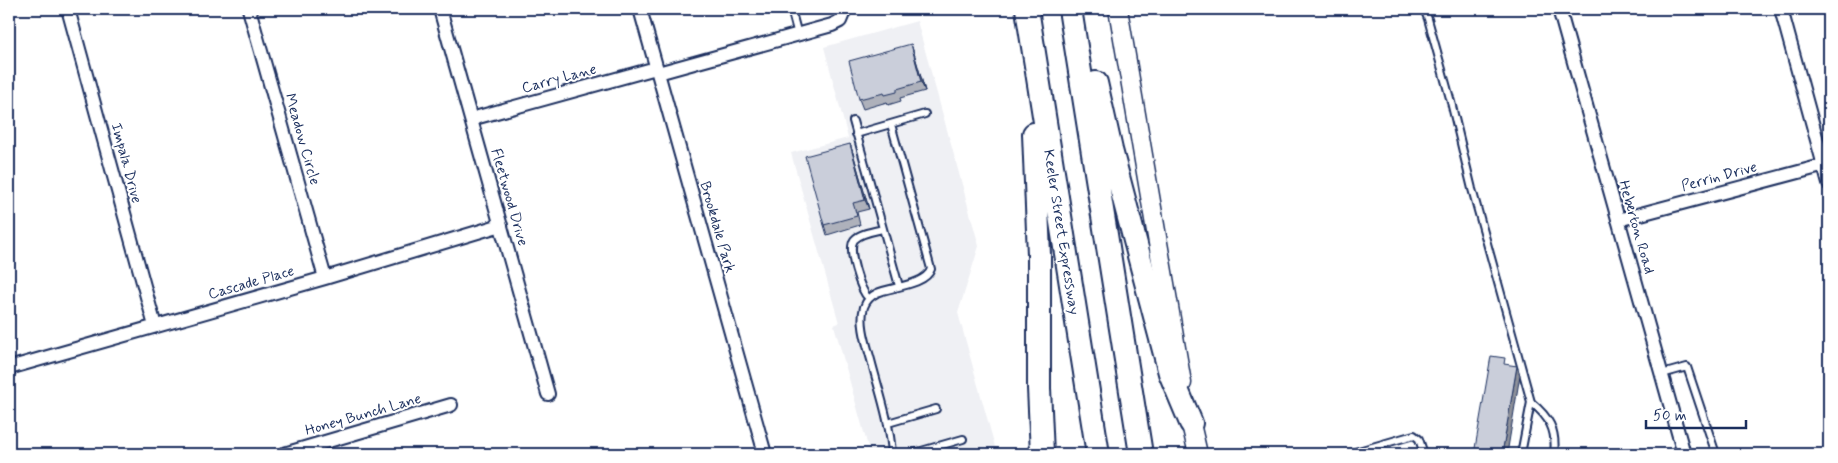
<svg xmlns="http://www.w3.org/2000/svg" width="1838" height="463" viewBox="0 0 1838 463" font-family="Mynerve,sans-serif">
  <style>
    .built { fill: #eff0f4 }
    .lines { fill: none; stroke-linecap: round; stroke-linejoin: round }
    .service-casing { stroke: #1b2f5e; stroke-width: 10 }
    .minor-casing { stroke: #1b2f5e; stroke-width: 16 }
    .secondary-casing { stroke: #1b2f5e; stroke-width: 21 }
    .motorway-casing { stroke: #1b2f5e; stroke-width: 26 }
    .service { stroke: #fff; stroke-width: 6 }
    .minor { stroke: #fff; stroke-width: 12 }
    .secondary { stroke: #fff; stroke-width: 18 }
    .motorway { stroke: #fff; stroke-width: 22 }
    .wall { fill: #aeb1bb; stroke: #1b2f5e }
    .shaded-wall { fill: #8d9099; stroke: #1b2f5e }
    .building { fill: #caceda; stroke: #1b2f5e }
    .labels { text-anchor: middle; stroke-width: 4; stroke-linejoin: round; paint-order: stroke }
    .street-label { font-size: 15px; fill: #1b2f5e; stroke: #fff }
  </style>
  <rect width="100%" height="100%" fill="#fff"/>
  <filter id="ink" filterUnits="userSpaceOnUse"><feTurbulence type="fractalNoise" baseFrequency=".02" numOctaves="2"/><feDisplacementMap in="SourceGraphic" scale="10" xChannelSelector="R" yChannelSelector="G"/><feConvolveMatrix kernelMatrix="1 2 1 2 8 2 1 2 1" color-interpolation-filters="sRGB"/></filter>
  <g filter="url(#ink)">
    <path class="built" d="M 917,21 L 979,246 L 958,313 L 997,454 L 870,454 L 834,325 L 839,323 L 791,153 L 848,138 L 824,47 Z"/>
    <g class="lines">
      <g class="service-casing">
        <path id="service" d="M 791,9 L 798,35
          M 1424,9 L 1428,19 L 1451,102 L 1472,189 L 1531,402 L 1521,454
          M 768,10 L 773,9
          M 853,121 L 899,286
          M 891,124 L 931,269 C 926,285 891,287 877,293 C 871,296 866,301 864,307 C 859,323 867,345 871,360 C 879,391 890,422 892,454
          M 856,134 L 925,114
          M 869,299 C 860,290 847,250 854,240 C 860,233 874,231 883,229
          M 1662,374 L 1687,367 L 1716,454
          M 1531,402 C 1549,417 1557,430 1554,454
          M 888,423 L 936,409
          M 911,454 L 963,439
          M 1348,454 L 1414,435 L 1419,439 L 1424,454"/>
      </g>
      <g class="minor-casing">
        <path id="minor" d="M 68,9 L 155,326
          M 249,9 L 325,278
          M 440,9 L 548,394
          M 640,9 L 765,454
          M 1559,9 L 1684,454
          M 1781,9 L 1829,184
          M 658,73 L 832,25 L 840,21 L 845,9
          M 471,119 L 656,68
          M 1618,220 L 1829,164
          M 9,368 L 325,278 L 501,225
          M 284,454 L 451,405"/>
      </g>
      <g class="secondary-casing">
        <path id="secondary" d="M 1118,9 L 1182,383
          M 1188,411 L 1198,454"/>
      </g>
      <g class="motorway-casing">
        <path id="motorway" d="M 1027,9 L 1098,454
          M 1070,9 L 1141,454
          M 1096,83 L 1111,150 L 1170,373 L 1191,423
          M 1034,134 L 1039,255 L 1039,388 L 1042,454"/>
      </g>
      <use href="#service" class="service"/>
      <use href="#minor" class="minor"/>
      <use href="#secondary" class="secondary"/>
      <use href="#motorway" class="motorway"/>
    </g>
    <path class="wall" d="M 914,53 L 925,91 L 900,98 L 901,101 L 888,105 L 887,102 L 863,109 L 859,99 Z
      M 850,144 L 853,153 L 869,209 L 857,212 L 860,225 L 827,235 L 824,225 Z"/>
    <path class="shaded-wall" d="M 911,44 L 914,53 L 925,91 L 921,82 Z
      M 850,144 L 853,153 L 869,209 L 865,200 Z
      M 1517,366 L 1520,375 L 1507,454 L 1502,454 Z"/>
    <path class="building" d="M 911,44 L 921,82 L 897,89 L 897,92 L 885,95 L 884,93 L 859,99 L 849,61 Z
      M 850,144 L 865,200 L 853,203 L 857,216 L 824,225 L 805,156 Z
      M 1491,356 L 1505,358 L 1504,364 L 1517,366 L 1502,454 L 1474,454 Z"/>
  </g>
  <g class="labels">
    <g class="street-label">
      <text transform="translate(559 78) rotate(-15)" y="5">Carry Lane</text>
      <text transform="translate(303 139) rotate(74)" y="5">Meadow Circle</text>
      <text transform="translate(127 163) rotate(75)" y="5">Impala Drive</text>
      <text transform="translate(1719 176) rotate(-15)" y="5">Perrin Drive</text>
      <text transform="translate(510 197) rotate(74)" y="5">Fleetwood Drive</text>
      <text transform="translate(718 227) rotate(74)" y="5">Brookdale Park</text>
      <text transform="translate(1637 227) rotate(74)" y="5">Heberton Road</text>
      <text transform="translate(1062 232) rotate(81)" y="5">Keeler Street Expressway</text>
      <text transform="translate(251 282) rotate(-16)" y="5">Cascade Place</text>
      <text transform="translate(363 414) rotate(-16)" y="5">Honey Bunch Lane</text>
    </g>
  </g>
  <rect width="1838" height="463" fill="none" stroke="#fff" stroke-width="30"/>
  <rect x="15" y="15" width="1808" height="433" fill="none" stroke="#1b2f5e" stroke-width="2" filter="url(#ink)"/>
  <path d="M1646 420v8h100v-8" fill="none" stroke="#1b2f5e" stroke-width="2.5"/>
  <text x="1653" y="420" font-size="15" fill="#1b2f5e" stroke="#ffffff" stroke-width="4" paint-order="stroke">50 m</text>
</svg>
